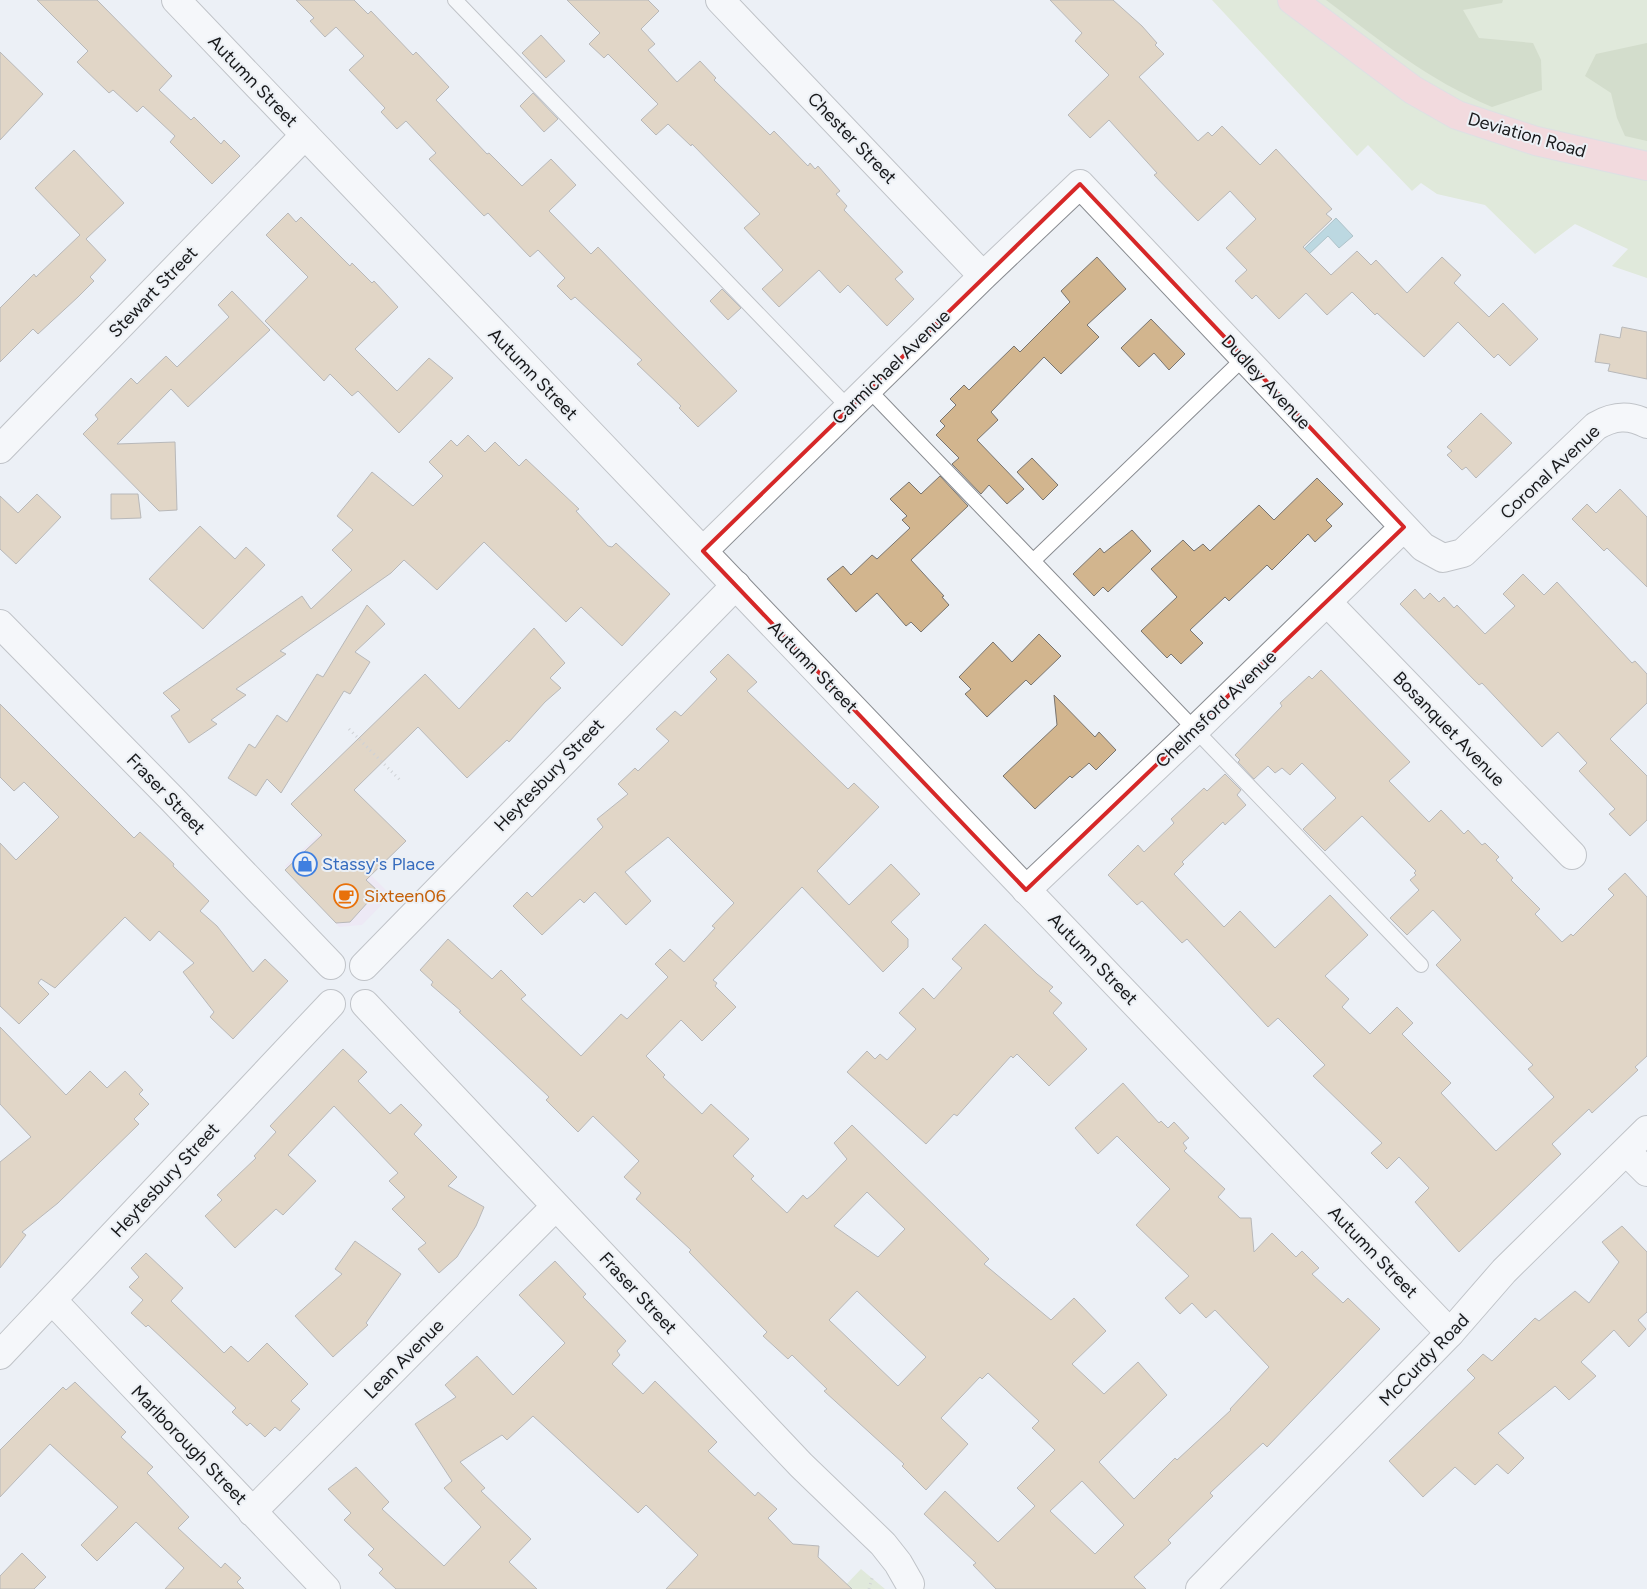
<svg xmlns="http://www.w3.org/2000/svg" width="1647" height="1589" viewBox="0 0 1647 1589" font-family="Figtree,sans-serif">
  <style>
    .commercial { fill: #ede0f4 }
    .green { fill: #d0dfba }
    .forest { fill: #b4c599 }
    .water { fill: #80bac7; stroke: #618a93 }
    .building { fill: #d2b58e; stroke: #787470; fill-rule: evenodd }
    .lines { fill: none; stroke-linecap: round; stroke-linejoin: round }
    .service-casing { stroke: #898c91; stroke-width: 16 }
    .minor-casing { stroke: #898c91; stroke-width: 30 }
    .tertiary-casing { stroke: #898c91; stroke-width: 30 }
    .primary-casing { stroke: #cccccd; stroke-width: 30 }
    .path { stroke: #aaadb1; stroke-width: 3; stroke-dasharray: 1 4; stroke-linecap: butt }
    .service { stroke: #fff; stroke-width: 14 }
    .minor { stroke: #fff; stroke-width: 28 }
    .tertiary { stroke: #fff; stroke-width: 28 }
    .primary { stroke: #f8bfc2; stroke-width: 28 }
    .marked { fill: none; stroke: #d62828; stroke-width: 4; stroke-linejoin: round }
    .labels { text-anchor: middle; stroke-width: 4; stroke-linejoin: round; paint-order: stroke }
    .street-label { font-size: 18px; fill: #18191b; stroke: #ecf0f5 }
    .shop-label { font-size: 18px; fill: #366cbe; stroke: #ecf0f5; text-anchor: start }
    .food-label { font-size: 18px; fill: #c56008; stroke: #ecf0f5; text-anchor: start }
  </style>
  <rect width="100%" height="100%" fill="#ecf0f5"/>
  <path class="commercial" d="M 325,829 L 391,895 L 362,925 L 339,927 L 285,866 Z"/>
  <path class="green" d="M 1212,0 L 1647,0 L 1647,278 L 1612,266 L 1628,249 L 1575,224 L 1535,254 L 1485,205 L 1437,194 L 1421,183 L 1412,191 L 1368,145 L 1357,156 Z
    M 861,1569 L 885,1589 L 842,1589 Z"/>
  <path class="forest" d="M 1326,0 L 1503,0 L 1502,3 L 1463,10 L 1479,38 L 1533,43 L 1541,60 L 1542,90 L 1492,107 C 1427,79 1382,42 1326,0 Z
    M 1647,43 L 1647,141 L 1625,136 L 1617,118 L 1611,93 L 1585,76 L 1596,54 Z"/>
  <path class="water" d="M 1336,218 L 1353,236 L 1339,248 L 1328,236 L 1287,275 L 1282,270 Z"/>
  <path class="building" d="M 37,0 L 97,0 L 172,76 L 159,90 L 191,120 L 194,117 L 221,144 L 224,140 L 240,156 L 212,184 L 170,142 L 175,136 L 143,106 L 137,112 L 113,90 L 109,93 L 77,62 L 88,51 Z
    M 296,0 L 354,0 L 368,14 L 371,11 L 413,55 L 416,52 L 449,87 L 436,100 L 487,154 L 489,153 L 522,186 L 551,159 L 576,185 L 549,211 L 591,254 L 598,247 L 737,391 L 698,427 L 679,408 L 681,406 L 637,364 L 642,360 L 575,297 L 571,300 L 557,286 L 565,278 L 538,250 L 530,257 L 488,213 L 484,216 L 429,159 L 436,153 L 406,121 L 397,129 L 381,112 L 385,108 L 349,70 L 364,56 L 336,27 L 325,37 L 310,21 L 314,18 Z
    M 567,0 L 648,0 L 659,11 L 641,29 L 655,44 L 648,50 L 677,82 L 700,61 L 716,78 L 714,80 L 770,135 L 774,131 L 808,166 L 810,163 L 815,169 L 818,166 L 840,191 L 836,194 L 847,206 L 844,210 L 903,272 L 895,279 L 914,299 L 887,326 L 848,285 L 840,293 L 819,270 L 779,307 L 762,289 L 783,270 L 744,228 L 760,214 L 692,144 L 691,146 L 668,124 L 656,135 L 641,120 L 658,104 L 608,54 L 604,58 L 589,44 L 600,33 Z
    M 1050,0 L 1113,0 L 1142,26 L 1157,43 L 1155,45 L 1164,54 L 1139,77 L 1198,141 L 1208,132 L 1212,136 L 1222,126 L 1260,165 L 1276,149 L 1332,209 L 1326,214 L 1332,219 L 1303,247 L 1331,275 L 1357,251 L 1371,265 L 1376,260 L 1407,293 L 1442,257 L 1461,275 L 1454,283 L 1489,317 L 1503,303 L 1538,339 L 1510,366 L 1498,354 L 1494,358 L 1458,322 L 1424,357 L 1377,313 L 1375,315 L 1352,292 L 1327,315 L 1306,293 L 1279,319 L 1256,295 L 1252,299 L 1235,281 L 1247,270 L 1226,248 L 1256,219 L 1230,191 L 1198,221 L 1154,175 L 1157,173 L 1109,120 L 1090,138 L 1068,115 L 1109,75 L 1075,41 L 1082,33 Z
    M 541,35 L 565,61 L 546,78 L 522,53 Z
    M 0,52 L 43,94 L 0,140 Z
    M 533,93 L 558,119 L 544,132 L 520,106 Z
    M 74,150 L 124,203 L 86,239 L 106,260 L 90,277 L 94,281 L 78,297 L 38,334 L 33,329 L 0,362 L 0,308 L 34,274 L 36,277 L 80,235 L 35,188 Z
    M 288,213 L 296,222 L 301,217 L 350,266 L 352,263 L 372,283 L 374,281 L 398,307 L 355,349 L 397,391 L 429,358 L 453,378 L 399,433 L 358,391 L 352,396 L 330,374 L 324,381 L 265,321 L 308,277 L 266,235 Z
    M 1097,257 L 1126,289 L 1087,325 L 1099,337 L 1061,374 L 1044,357 L 991,412 L 998,420 L 977,440 L 1024,489 L 1007,504 L 989,485 L 981,494 L 952,464 L 959,458 L 936,435 L 945,426 L 940,421 L 956,405 L 950,399 L 964,385 L 969,390 L 1014,346 L 1020,352 L 1070,302 L 1061,291 Z
    M 722,289 L 741,308 L 728,320 L 710,301 Z
    M 232,291 L 270,330 L 188,407 L 171,389 L 117,444 L 175,442 L 177,510 L 159,511 L 83,434 L 98,419 L 95,415 L 131,378 L 137,384 L 166,356 L 177,367 L 229,317 L 218,305 Z
    M 1151,319 L 1185,354 L 1169,370 L 1154,353 L 1139,367 L 1121,348 Z
    M 1622,327 L 1647,332 L 1647,379 L 1608,371 L 1610,364 L 1595,362 L 1600,334 L 1620,338 Z
    M 1481,413 L 1512,443 L 1476,478 L 1466,467 L 1462,470 L 1447,455 L 1452,451 L 1447,447 Z
    M 468,435 L 485,452 L 495,442 L 519,466 L 526,459 L 579,509 L 576,511 L 608,546 L 612,547 L 616,543 L 670,594 L 622,646 L 581,607 L 566,622 L 484,542 L 437,590 L 404,560 L 391,573 L 280,651 L 286,654 L 236,689 L 246,695 L 211,720 L 217,724 L 189,743 L 171,716 L 180,710 L 163,693 L 302,596 L 311,609 L 352,570 L 332,550 L 353,530 L 337,516 L 372,472 L 413,506 L 443,476 L 429,462 L 451,440 L 457,446 Z
    M 1032,458 L 1058,485 L 1043,500 L 1017,472 Z
    M 940,476 L 968,506 L 911,560 L 944,596 L 942,597 L 949,605 L 921,632 L 911,622 L 906,626 L 877,593 L 856,612 L 827,579 L 843,566 L 851,575 L 872,555 L 877,559 L 910,528 L 902,520 L 907,516 L 890,499 L 909,482 L 921,494 Z
    M 1317,478 L 1343,504 L 1326,520 L 1332,526 L 1315,542 L 1308,534 L 1272,570 L 1267,565 L 1229,601 L 1225,597 L 1190,630 L 1203,643 L 1181,664 L 1171,654 L 1167,658 L 1141,631 L 1177,597 L 1151,569 L 1183,540 L 1194,551 L 1203,544 L 1210,551 L 1259,505 L 1274,520 Z
    M 1620,489 L 1647,517 L 1647,587 L 1607,548 L 1604,551 L 1572,519 L 1587,504 L 1596,513 Z
    M 37,494 L 61,517 L 16,564 L 0,549 L 0,496 L 18,513 Z
    M 111,494 L 138,494 L 141,518 L 111,519 Z
    M 200,526 L 235,559 L 246,547 L 265,565 L 203,629 L 149,579 Z
    M 1132,530 L 1151,551 L 1108,592 L 1103,587 L 1094,596 L 1073,574 L 1100,548 L 1104,553 Z
    M 1523,574 L 1544,595 L 1557,582 L 1632,663 L 1635,661 L 1647,674 L 1647,703 L 1610,739 L 1647,776 L 1647,820 L 1630,836 L 1609,814 L 1615,809 L 1579,771 L 1587,763 L 1558,732 L 1542,747 L 1482,683 L 1479,685 L 1400,604 L 1415,589 L 1424,599 L 1430,593 L 1439,602 L 1444,597 L 1454,608 L 1457,605 L 1485,634 L 1515,606 L 1503,594 Z
    M 367,605 L 385,624 L 355,652 L 370,662 L 350,694 L 344,691 L 281,793 L 267,779 L 256,796 L 228,778 L 249,744 L 255,748 L 277,715 L 287,722 L 317,674 L 323,677 Z
    M 534,628 L 565,663 L 550,678 L 561,688 L 545,702 L 509,742 L 507,740 L 467,778 L 418,727 L 354,790 L 406,841 L 366,880 L 378,891 L 350,922 L 336,923 L 285,870 L 322,835 L 291,804 L 425,674 L 459,709 Z
    M 1039,634 L 1061,656 L 1031,685 L 1026,680 L 987,717 L 965,694 L 971,689 L 959,677 L 993,642 L 1012,662 Z
    M 728,654 L 757,682 L 747,691 L 848,789 L 854,783 L 879,807 L 817,871 L 849,905 L 891,864 L 920,894 L 891,922 L 908,939 L 908,947 L 883,972 L 802,887 L 713,980 L 717,983 L 715,986 L 736,1007 L 702,1041 L 681,1020 L 646,1056 L 665,1075 L 663,1077 L 702,1114 L 711,1104 L 749,1139 L 733,1156 L 754,1176 L 751,1179 L 787,1213 L 803,1195 L 807,1199 L 813,1194 L 847,1159 L 834,1143 L 852,1125 L 989,1259 L 984,1264 L 1051,1320 L 1074,1298 L 1106,1331 L 1072,1364 L 1104,1394 L 1138,1362 L 1167,1395 L 1099,1462 L 1134,1499 L 1175,1458 L 1177,1460 L 1231,1410 L 1230,1409 L 1269,1367 L 1215,1310 L 1206,1318 L 1192,1303 L 1180,1314 L 1165,1298 L 1189,1276 L 1136,1225 L 1170,1189 L 1117,1136 L 1098,1154 L 1075,1128 L 1123,1083 L 1159,1123 L 1161,1121 L 1168,1128 L 1174,1122 L 1189,1138 L 1183,1143 L 1187,1148 L 1184,1151 L 1225,1189 L 1218,1197 L 1240,1218 L 1251,1218 L 1254,1252 L 1272,1233 L 1296,1257 L 1302,1251 L 1319,1268 L 1312,1274 L 1343,1303 L 1348,1298 L 1380,1329 L 1267,1447 L 1263,1443 L 1210,1493 L 1213,1496 L 1168,1540 L 1171,1543 L 1134,1577 L 1146,1589 L 996,1589 L 973,1565 L 976,1563 L 924,1514 L 945,1491 L 998,1542 L 1035,1506 L 1017,1488 L 1055,1450 L 1032,1428 L 1039,1421 L 988,1373 L 982,1379 L 980,1377 L 941,1418 L 968,1444 L 926,1490 L 902,1466 L 904,1464 L 824,1391 L 827,1389 L 792,1355 L 788,1359 L 763,1336 L 767,1332 L 689,1252 L 691,1250 L 636,1199 L 641,1193 L 624,1177 L 639,1161 L 593,1116 L 578,1132 L 546,1100 L 549,1097 L 459,1012 L 461,1011 L 431,985 L 433,982 L 420,970 L 448,939 L 492,979 L 501,970 L 526,995 L 521,999 L 581,1056 L 621,1014 L 627,1019 L 668,977 L 655,964 L 670,949 L 684,962 L 715,928 L 712,926 L 734,903 L 668,837 L 625,872 L 651,901 L 626,925 L 595,892 L 584,903 L 580,899 L 542,935 L 513,906 L 527,892 L 532,897 L 603,827 L 597,819 L 628,794 L 618,784 L 635,768 L 638,771 L 669,741 L 656,729 L 675,711 L 681,716 L 717,679 L 710,672 ZM 867,1192 L 905,1229 L 878,1257 L 834,1226 ZM 857,1291 L 926,1357 L 898,1386 L 829,1320 ZM 1082,1481 L 1124,1525 L 1095,1554 L 1050,1511 Z
    M 1321,670 L 1410,762 L 1389,781 L 1429,822 L 1441,810 L 1464,834 L 1468,830 L 1482,845 L 1485,843 L 1499,857 L 1496,860 L 1513,878 L 1511,880 L 1540,909 L 1535,914 L 1562,942 L 1571,934 L 1573,936 L 1614,895 L 1608,889 L 1625,873 L 1647,897 L 1647,1056 L 1635,1067 L 1638,1070 L 1592,1113 L 1589,1109 L 1552,1144 L 1561,1154 L 1459,1252 L 1415,1202 L 1429,1188 L 1399,1157 L 1387,1169 L 1371,1153 L 1382,1143 L 1313,1076 L 1325,1065 L 1278,1018 L 1268,1027 L 1187,939 L 1182,943 L 1142,901 L 1137,905 L 1108,875 L 1138,845 L 1144,852 L 1174,823 L 1171,819 L 1204,788 L 1207,791 L 1225,774 L 1241,790 L 1237,795 L 1246,805 L 1225,825 L 1223,822 L 1182,862 L 1184,864 L 1174,874 L 1224,927 L 1240,911 L 1275,948 L 1330,895 L 1368,935 L 1325,976 L 1349,999 L 1342,1007 L 1370,1034 L 1397,1007 L 1413,1023 L 1402,1034 L 1451,1083 L 1441,1093 L 1496,1151 L 1554,1097 L 1528,1069 L 1533,1065 L 1436,965 L 1461,940 L 1433,910 L 1407,935 L 1390,918 L 1419,890 L 1410,880 L 1416,875 L 1414,873 L 1416,871 L 1362,816 L 1325,851 L 1303,829 L 1336,798 L 1302,763 L 1290,775 L 1282,768 L 1275,773 L 1268,766 L 1254,779 L 1238,762 L 1240,760 L 1235,755 L 1282,706 L 1280,703 L 1309,676 L 1312,679 Z
    M 1054,695 L 1095,737 L 1099,732 L 1116,750 L 1096,770 L 1089,763 L 1072,778 L 1070,776 L 1035,809 L 1003,776 L 1057,725 Z
    M 0,704 L 134,838 L 140,832 L 174,864 L 173,866 L 209,901 L 200,911 L 217,926 L 253,972 L 265,959 L 288,981 L 233,1039 L 210,1017 L 214,1012 L 183,972 L 194,963 L 159,931 L 150,941 L 125,917 L 55,988 L 41,979 L 38,983 L 49,994 L 19,1024 L 0,1006 L 0,843 L 16,860 L 59,817 L 24,782 L 14,791 L 0,777 Z
    M 985,924 L 1037,974 L 1053,987 L 1049,991 L 1062,1003 L 1053,1013 L 1087,1049 L 1049,1086 L 1017,1054 L 1013,1058 L 1011,1056 L 957,1116 L 954,1114 L 926,1144 L 847,1072 L 867,1051 L 875,1059 L 880,1054 L 887,1060 L 916,1029 L 899,1013 L 923,988 L 934,999 L 962,968 L 952,959 Z
    M 0,1027 L 66,1095 L 90,1071 L 107,1088 L 125,1071 L 143,1090 L 139,1094 L 149,1104 L 134,1119 L 139,1124 L 58,1203 L 22,1232 L 26,1235 L 0,1268 L 0,1162 L 31,1137 L 0,1104 Z
    M 343,1049 L 367,1072 L 358,1081 L 390,1114 L 401,1104 L 422,1125 L 414,1134 L 457,1177 L 448,1186 L 484,1207 L 476,1226 L 457,1257 L 439,1273 L 418,1249 L 426,1243 L 392,1209 L 405,1197 L 389,1181 L 398,1173 L 334,1106 L 288,1155 L 316,1181 L 283,1215 L 276,1209 L 235,1248 L 205,1216 L 222,1200 L 217,1195 L 256,1158 L 254,1156 L 276,1132 L 270,1126 Z
    M 1622,1226 L 1647,1252 L 1647,1312 L 1638,1320 L 1646,1329 L 1629,1347 L 1614,1330 L 1581,1362 L 1596,1376 L 1569,1400 L 1555,1386 L 1498,1433 L 1524,1458 L 1508,1474 L 1497,1464 L 1475,1485 L 1455,1467 L 1423,1497 L 1389,1461 L 1475,1378 L 1467,1370 L 1483,1354 L 1492,1361 L 1535,1318 L 1539,1321 L 1575,1291 L 1589,1303 L 1619,1262 L 1602,1242 Z
    M 355,1241 L 401,1274 L 366,1323 L 368,1325 L 333,1357 L 295,1316 L 342,1274 L 335,1269 Z
    M 146,1253 L 183,1288 L 171,1301 L 224,1353 L 231,1346 L 248,1362 L 267,1343 L 308,1384 L 291,1401 L 300,1409 L 280,1431 L 275,1427 L 265,1437 L 250,1423 L 247,1426 L 232,1412 L 236,1408 L 148,1325 L 146,1327 L 131,1313 L 143,1300 L 129,1287 L 139,1277 L 131,1268 Z
    M 555,1261 L 586,1294 L 583,1297 L 626,1341 L 617,1351 L 620,1355 L 612,1364 L 643,1394 L 655,1381 L 717,1442 L 708,1451 L 755,1496 L 758,1492 L 777,1509 L 768,1518 L 793,1544 L 819,1546 L 818,1557 L 852,1589 L 666,1589 L 698,1555 L 646,1505 L 638,1513 L 533,1416 L 507,1440 L 502,1435 L 460,1462 L 485,1488 L 481,1491 L 531,1539 L 509,1562 L 537,1589 L 396,1589 L 379,1573 L 383,1569 L 368,1555 L 374,1549 L 344,1520 L 351,1513 L 328,1489 L 356,1467 L 389,1502 L 382,1509 L 444,1566 L 481,1527 L 444,1488 L 452,1481 L 415,1424 L 456,1397 L 445,1385 L 477,1356 L 513,1395 L 565,1343 L 519,1295 Z
    M 75,1382 L 126,1432 L 121,1437 L 153,1467 L 147,1473 L 189,1517 L 178,1528 L 221,1568 L 225,1563 L 241,1578 L 237,1582 L 244,1589 L 165,1589 L 184,1568 L 136,1522 L 97,1561 L 81,1545 L 118,1507 L 50,1444 L 0,1497 L 0,1450 L 63,1387 L 66,1390 Z
    M 22,1553 L 46,1577 L 34,1589 L 0,1589 L 0,1576 Z"/>
  <g class="lines">
    <g class="service-casing">
      <path id="service" d="M 455,0 L 849,408
        M 868,389 L 1421,965
        M 1033,561 L 1244,358"/>
    </g>
    <g class="minor-casing">
      <path id="minor" d="M 720,0 L 983,276
        M 0,449 L 305,135
        M 703,551 L 983,276 L 1080,184 L 1423,547 L 1443,558 L 1463,553 L 1596,426 C 1613,416 1629,414 1647,424
        M 1327,602 L 1572,855
        M 0,624 L 172,799 L 331,965
        M 1026,890 L 1195,730 L 1404,527
        M 364,966 L 736,585
        M 365,1004 L 801,1465 L 883,1544 L 898,1563 L 910,1584
        M 1626,1151 L 1647,1172
        M 52,1300 L 326,1589
        M 1450,1333 L 1504,1271 L 1647,1130
        M 0,1355 L 331,1004
        M 252,1512 L 556,1206"/>
    </g>
    <g class="tertiary-casing">
      <path id="tertiary" d="M 176,0 L 1450,1333 L 1200,1589"/>
    </g>
    <g class="primary-casing">
      <path id="primary" d="M 1292,0 L 1413,90 L 1457,115 L 1536,141 L 1647,166"/>
    </g>
    <path class="path" d="M 349,729 L 401,781
      M 869,1589 L 873,1575"/>
    <use href="#service" class="service"/>
    <use href="#minor" class="minor"/>
    <use href="#tertiary" class="tertiary"/>
    <use href="#primary" class="primary"/>
  </g>
  <path d="M0 0H1647V1589H0ZM 1080,184 L 1404,527 L 1026,890 L 703,551 Z" fill="#ecf0f5" fill-opacity=".55" fill-rule="evenodd"/>
  <path class="marked" d="M 1080,184 L 1404,527 L 1026,890 L 703,551 Z"/>
  <defs>
    <g id="shop-ring" transform="scale(1.25)"><circle r="9.5" fill="#ecf0f5" stroke="#3f7fe0" stroke-width="1.5"/><path d="M-5-2.5h2.3a2.7 3.5 0 0 1 5.4 0H5L5.5 6h-11ZM-1.5-2.5h3a1.5 2.3 0 0 0-3 0Z" fill="#3f7fe0"/></g>
    <g id="cafe-ring" transform="scale(1.25)"><circle r="9.5" fill="#ecf0f5" stroke="#e8710a" stroke-width="1.5"/><path d="M-5.5-4.5H6V0H3Q3 3.5 0 3.5H-2.5Q-5.5 3.5-5.5 0ZM3-3.2v2h1.7v-2ZM-6 4.5H4V6H-6Z" fill="#e8710a"/></g>
  </defs>
  <g fill-rule="evenodd">
    <use href="#shop-ring" x="305" y="864"/>
    <use href="#cafe-ring" x="346" y="896"/>
  </g>
  <g class="labels">
    <g class="street-label">
      <text transform="translate(253 81) rotate(46)" y="6">Autumn Street</text>
      <text transform="translate(1527 135) rotate(16)" y="6">Deviation Road</text>
      <text transform="translate(852 138) rotate(46)" y="6">Chester Street</text>
      <text transform="translate(153 292) rotate(-46)" y="6">Stewart Street</text>
      <text transform="translate(891 367) rotate(-44)" y="6">Carmichael Avenue</text>
      <text transform="translate(533 374) rotate(46)" y="6">Autumn Street</text>
      <text transform="translate(1266 382) rotate(47)" y="6">Dudley Avenue</text>
      <text transform="translate(1550 472) rotate(-43)" y="6">Coronal Avenue</text>
      <text transform="translate(813 667) rotate(46)" y="6">Autumn Street</text>
      <text transform="translate(1216 709) rotate(-44)" y="6">Chelmsford Avenue</text>
      <text transform="translate(1449 729) rotate(46)" y="6">Bosanquet Avenue</text>
      <text transform="translate(549 775) rotate(-46)" y="6">Heytesbury Street</text>
      <text transform="translate(166 794) rotate(46)" y="6">Fraser Street</text>
      <text transform="translate(1093 959) rotate(46)" y="6">Autumn Street</text>
      <text transform="translate(165 1180) rotate(-47)" y="6">Heytesbury Street</text>
      <text transform="translate(1373 1252) rotate(46)" y="6">Autumn Street</text>
      <text transform="translate(638 1293) rotate(47)" y="6">Fraser Street</text>
      <text transform="translate(404 1359) rotate(-45)" y="6">Lean Avenue</text>
      <text transform="translate(1424 1360) rotate(-46)" y="6">McCurdy Road</text>
      <text transform="translate(189 1445) rotate(46)" y="6">Marlborough Street</text>
    </g>
    <g class="shop-label">
      <text x="322" y="870">Stassy's Place</text>
    </g>
    <g class="food-label">
      <text x="364" y="902">Sixteen06</text>
    </g>
  </g>
</svg>
